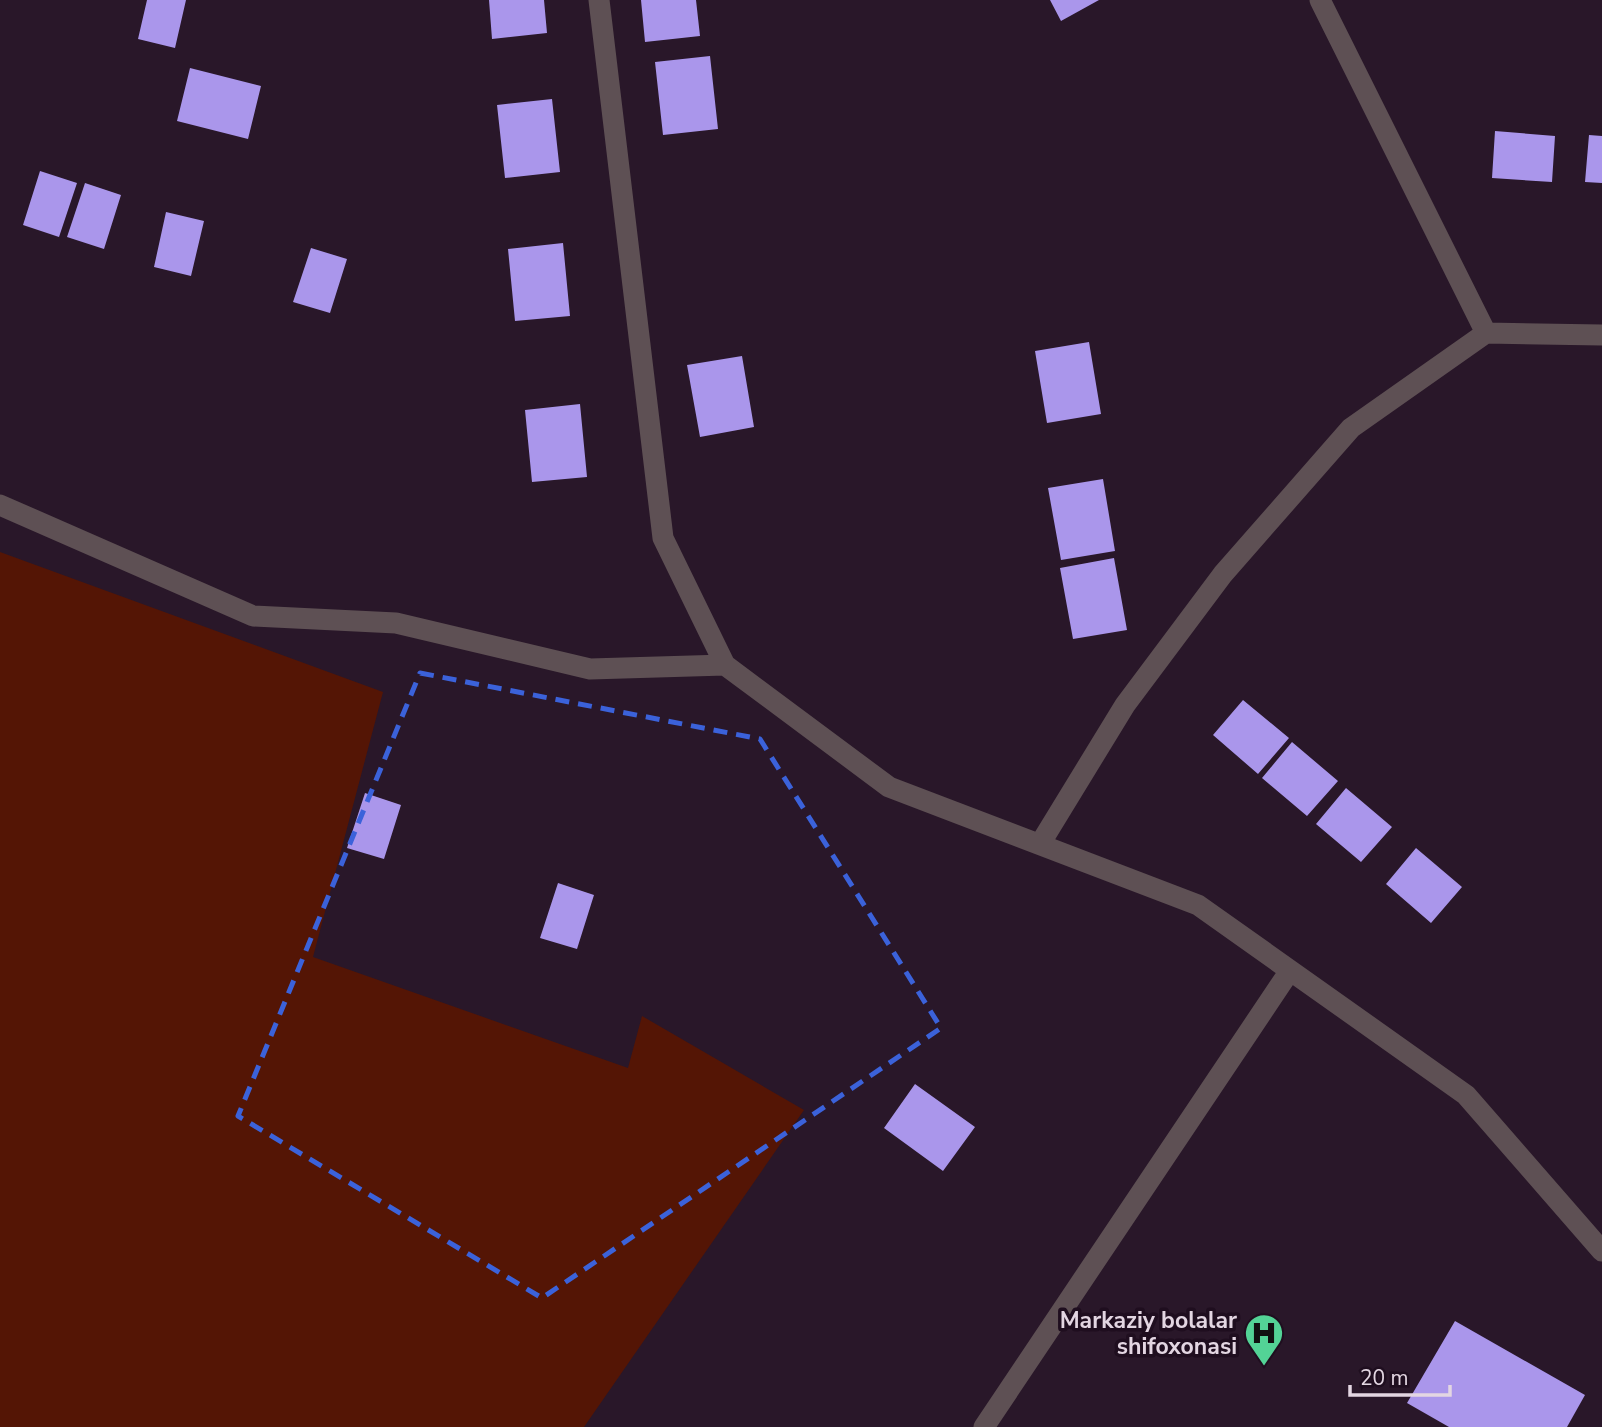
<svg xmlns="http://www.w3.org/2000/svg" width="1602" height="1427" viewBox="0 0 1602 1427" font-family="'Nunito Sans',sans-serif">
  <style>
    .green { fill: #541505 }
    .building { fill: #aa96eb }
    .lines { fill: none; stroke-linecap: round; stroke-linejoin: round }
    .minor { stroke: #5e5054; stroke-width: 21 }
    .marked { fill: none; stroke: #3b62da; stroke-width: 5; stroke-dasharray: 14 9; stroke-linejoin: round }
    .labels { text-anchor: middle; stroke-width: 7; stroke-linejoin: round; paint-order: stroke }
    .poi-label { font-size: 23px; font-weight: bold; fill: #e3d6e2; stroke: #1f0e1f; text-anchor: end }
  </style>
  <rect width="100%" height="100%" fill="#291729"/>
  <path class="green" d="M 0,552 L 383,692 L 313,957 L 628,1068 L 642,1016 L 804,1110 L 584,1427 L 0,1427 Z"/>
  <path class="building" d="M 147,0 L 186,0 L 175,48 L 138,39 Z
    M 489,0 L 544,0 L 547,33 L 492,39 Z
    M 641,0 L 696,0 L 700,36 L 645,42 Z
    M 1050,0 L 1099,0 L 1061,21 Z
    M 710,56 L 718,129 L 663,135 L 655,62 Z
    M 190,68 L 261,86 L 248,139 L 177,121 Z
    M 552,99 L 560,172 L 505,178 L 497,105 Z
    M 1495,131 L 1555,136 L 1552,182 L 1492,178 Z
    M 1589,135 L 1602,136 L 1602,183 L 1585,182 Z
    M 40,171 L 77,183 L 59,237 L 23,225 Z
    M 85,183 L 121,195 L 104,249 L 67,237 Z
    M 166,212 L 204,221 L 191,276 L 154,267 Z
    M 563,243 L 570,316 L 515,321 L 508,249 Z
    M 311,248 L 347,259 L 330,313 L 293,302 Z
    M 1089,342 L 1101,414 L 1047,423 L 1035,351 Z
    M 742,356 L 754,427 L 700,437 L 687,365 Z
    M 580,404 L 587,477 L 532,482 L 525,410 Z
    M 1103,479 L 1115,551 L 1061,560 L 1048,488 Z
    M 1114,558 L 1127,630 L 1073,639 L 1060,568 Z
    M 1243,700 L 1289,738 L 1258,774 L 1213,735 Z
    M 1292,742 L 1338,781 L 1307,816 L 1262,778 Z
    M 1346,788 L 1392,827 L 1361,862 L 1316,824 Z
    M 365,793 L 401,805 L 384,859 L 347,848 Z
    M 1416,848 L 1462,887 L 1431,923 L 1386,884 Z
    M 558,883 L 594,895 L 577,949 L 540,938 Z
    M 915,1084 L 975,1127 L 943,1171 L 884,1128 Z
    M 1455,1321 L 1585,1395 L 1567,1427 L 1449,1427 L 1407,1403 Z"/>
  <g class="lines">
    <path class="minor" d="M 599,0 L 663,538 L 725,665 L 889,787 L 1198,905 L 1466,1095 L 1602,1251
      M 1320,0 L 1486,333
      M 1486,333 L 1602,335
      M 0,505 L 253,616 L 396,623 L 590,669 L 725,665
      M 1040,844 L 1125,705 L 1223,574 L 1351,428 L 1486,333
      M 984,1427 L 1289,972"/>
  </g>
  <path class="marked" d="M 420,673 L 760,739 L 941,1028 L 542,1298 L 238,1116 Z"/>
  <defs>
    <g id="hospital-pin" transform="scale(2.0125)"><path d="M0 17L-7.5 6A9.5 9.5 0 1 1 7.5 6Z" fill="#53d396" stroke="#1f0e1f"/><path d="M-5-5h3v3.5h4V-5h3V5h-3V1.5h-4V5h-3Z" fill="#111"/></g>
  </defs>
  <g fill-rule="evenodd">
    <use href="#hospital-pin" x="1264" y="1333"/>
  </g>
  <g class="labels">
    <g class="poi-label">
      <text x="1237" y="1328">Markaziy bolalar<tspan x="1237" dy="26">shifoxonasi</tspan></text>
    </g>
  </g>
  <path d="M1350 1385v10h100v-10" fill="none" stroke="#e3d6e2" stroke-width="3.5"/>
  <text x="1360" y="1385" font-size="21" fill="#e3d6e2" stroke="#1f0e1f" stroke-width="5" paint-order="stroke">20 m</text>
</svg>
